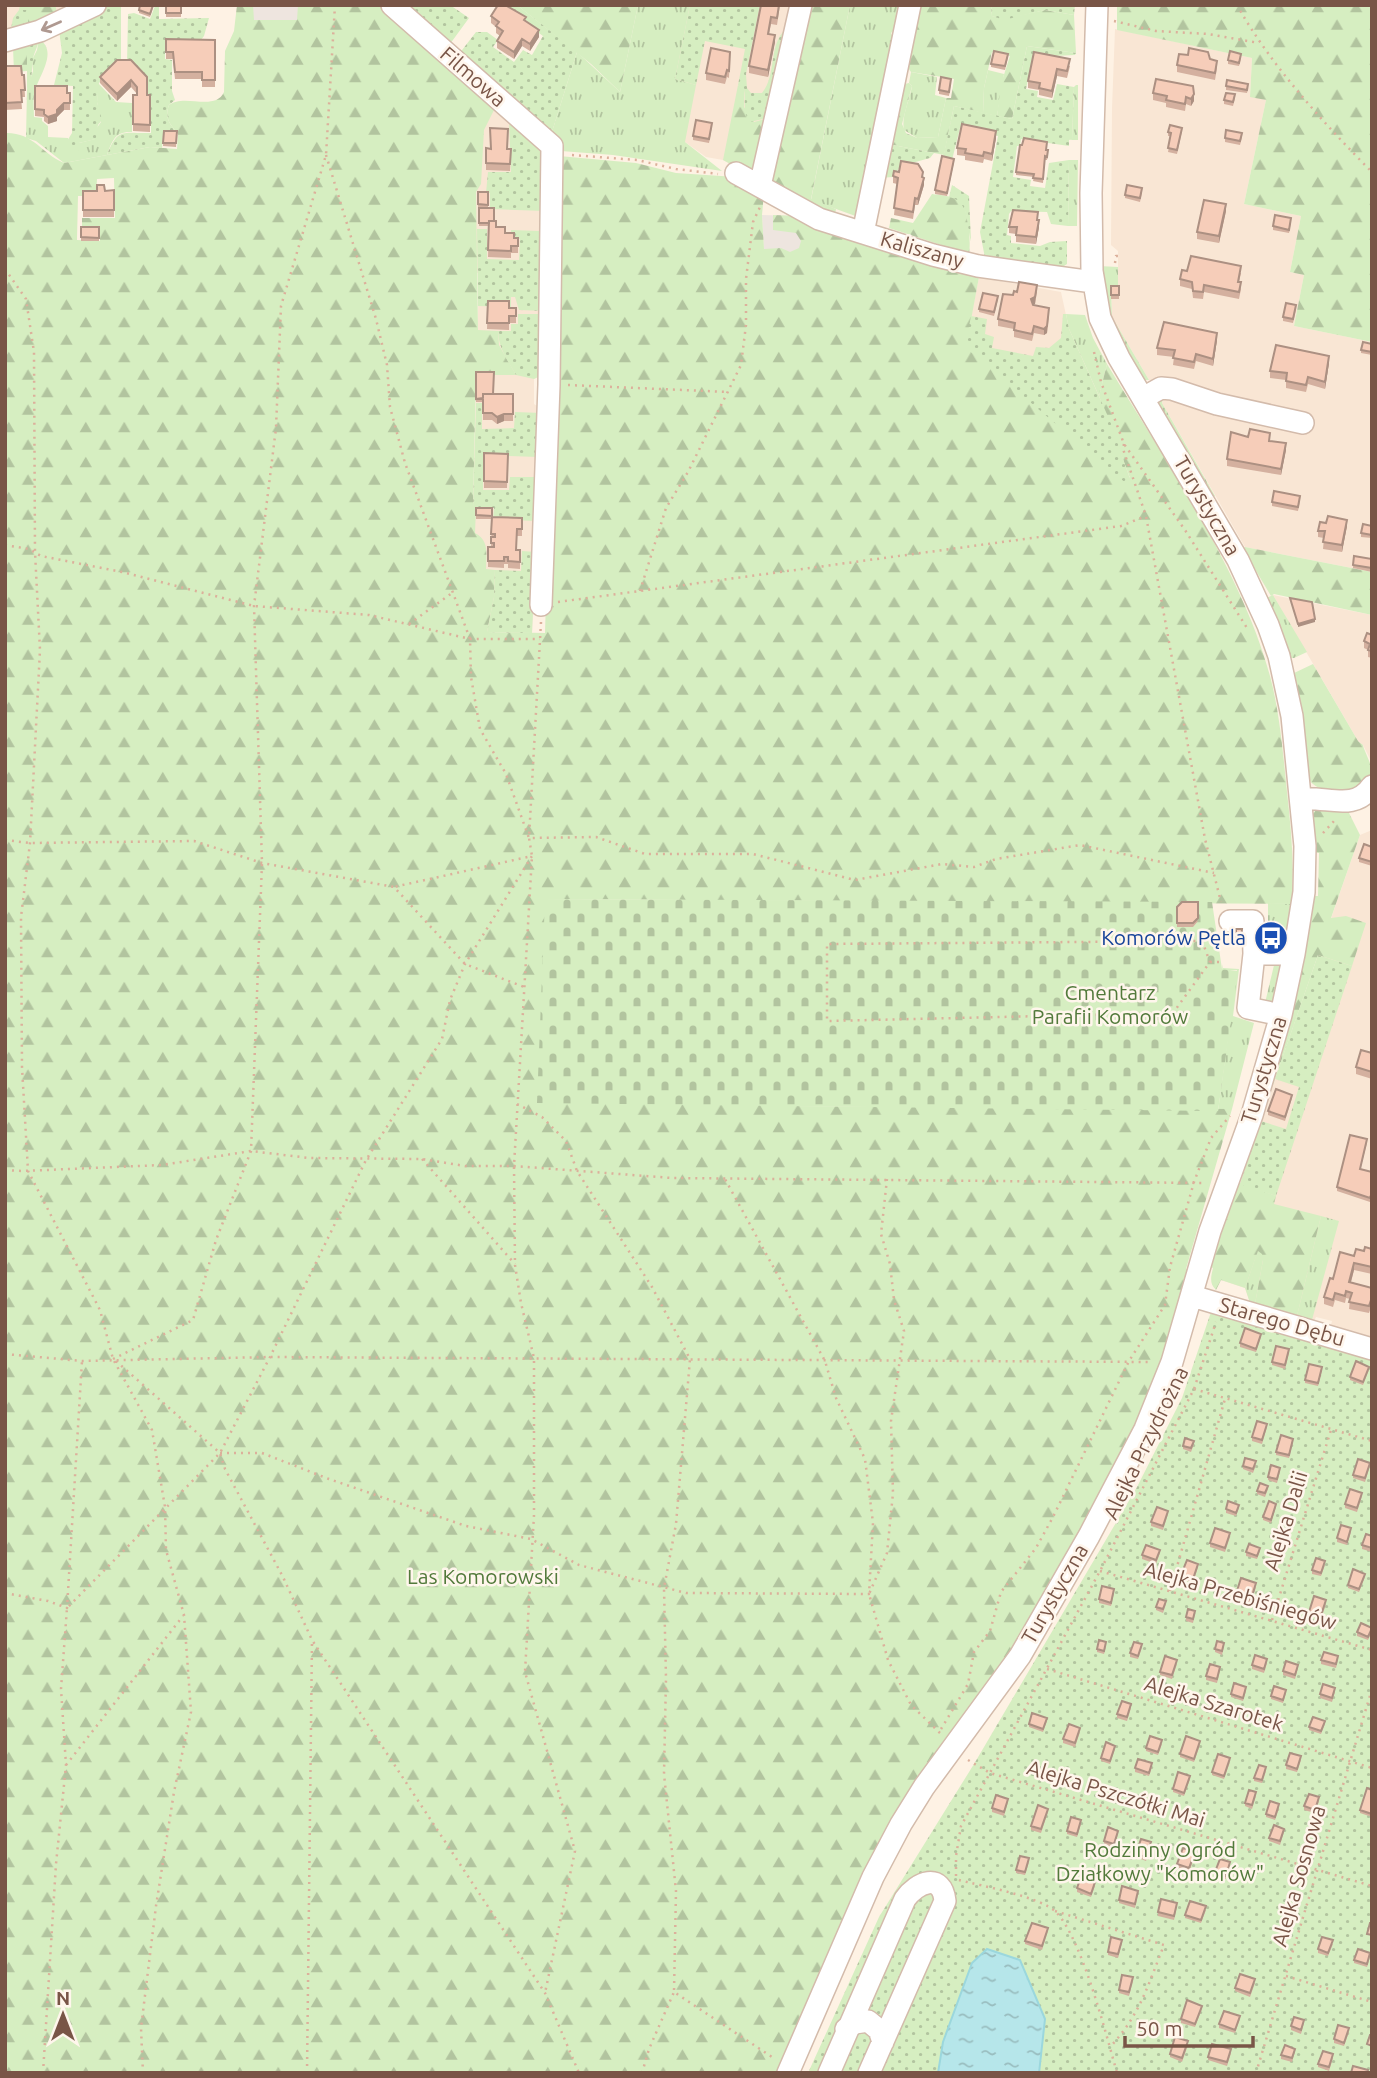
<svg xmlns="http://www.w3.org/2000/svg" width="1377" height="2078" viewBox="0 0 1377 2078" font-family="Ubuntu,sans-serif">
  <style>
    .residential { fill: #f9e6d4 }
    .industrial { fill: #eee5df }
    .grass { fill: url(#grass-tufts) }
    .forest { fill: url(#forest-firs); fill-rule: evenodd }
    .cemetery { fill: url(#cemetery-stones) }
    .park { fill: url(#park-dots) }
    .water { fill: url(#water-ripples); stroke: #9bd7dd; stroke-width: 2 }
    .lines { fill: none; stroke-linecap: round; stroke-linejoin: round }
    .minor-casing { stroke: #d3bbab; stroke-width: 24 }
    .path { stroke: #dcb09b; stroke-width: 2.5; stroke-dasharray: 2 5; stroke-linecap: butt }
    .minor { stroke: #fff; stroke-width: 21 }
    .wall { fill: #d4b09f }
    .shaded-wall { fill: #ac9082 }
    .building { fill: #f6cdb9; stroke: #ac9082; stroke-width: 2 }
    .oneway { stroke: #af9991 }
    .labels { text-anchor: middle; stroke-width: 5; stroke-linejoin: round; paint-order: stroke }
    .street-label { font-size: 21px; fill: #795547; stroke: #fff6ec }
    .transit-label { font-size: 21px; fill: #164399; stroke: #fff6ec; text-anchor: end }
    .park-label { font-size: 21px; fill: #527a3b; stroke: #fff6ec }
  </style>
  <defs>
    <pattern id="grass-tufts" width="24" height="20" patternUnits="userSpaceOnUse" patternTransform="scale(1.75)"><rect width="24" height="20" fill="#d6eec1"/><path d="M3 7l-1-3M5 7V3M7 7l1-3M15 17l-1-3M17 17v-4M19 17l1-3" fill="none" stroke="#b2c49f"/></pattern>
    <pattern id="forest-firs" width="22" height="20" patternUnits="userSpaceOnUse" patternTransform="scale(1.75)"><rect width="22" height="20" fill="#d6eec1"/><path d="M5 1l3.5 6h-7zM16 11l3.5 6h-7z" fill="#b2c49f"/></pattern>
    <pattern id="cemetery-stones" width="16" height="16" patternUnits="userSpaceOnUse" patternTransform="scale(1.75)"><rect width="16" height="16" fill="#d6eec1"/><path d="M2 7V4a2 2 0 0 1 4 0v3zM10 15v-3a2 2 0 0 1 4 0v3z" fill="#b2c49f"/></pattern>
    <pattern id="park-dots" width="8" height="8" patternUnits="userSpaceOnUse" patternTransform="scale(1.75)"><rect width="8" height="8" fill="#d6eec1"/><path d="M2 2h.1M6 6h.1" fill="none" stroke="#b2c49f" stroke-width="1.8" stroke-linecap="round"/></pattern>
    <pattern id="water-ripples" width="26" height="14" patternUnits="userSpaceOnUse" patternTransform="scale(1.75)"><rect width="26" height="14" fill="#b6e6ea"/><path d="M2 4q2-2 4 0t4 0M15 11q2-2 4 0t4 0" fill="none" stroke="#99bdbf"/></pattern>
  </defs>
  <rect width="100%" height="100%" fill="#fef2e4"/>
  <path class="residential" d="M 5,5 L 81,5 L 5,35 Z
    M 638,5 L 794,5 L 758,179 L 723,160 L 706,157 L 685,142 Z
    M 1115,29 L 1252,58 L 1250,96 L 1266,100 L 1244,204 L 1301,216 L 1290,272 L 1304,275 L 1294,326 L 1372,342 L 1372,572 L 1245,547 L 1162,403 L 1165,395 L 1158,381 L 1149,380 L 1112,317 L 1111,289 L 1118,289 L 1118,251 L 1111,245 L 1112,108 Z
    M 478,94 L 547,151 L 540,231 L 545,233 L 542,375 L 534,379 L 534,404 L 542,409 L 532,633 L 474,632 L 473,508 L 479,273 L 476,273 L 476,209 Z
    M 979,277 L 1061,292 L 1069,329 L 1110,421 L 1130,479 L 965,347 Z
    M 1273,595 L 1372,615 L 1372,763 L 1363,745 L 1358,741 Z
    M 1372,830 L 1372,1337 L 1331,1325 L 1332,1321 L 1316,1317 L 1314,1321 L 1250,1303 L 1245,1288 L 1221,1280 L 1244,1169 L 1360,835 Z"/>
  <path class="industrial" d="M 253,5 L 298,5 L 298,20 L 253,20 Z
    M 762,215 L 799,216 L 816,263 L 765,272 Z"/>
  <path class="grass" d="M 638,5 L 690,5 L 675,79 L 696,85 L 685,142 L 722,171 L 613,155 L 561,151 L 551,135 L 577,52 L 620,92 Z
    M 850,5 L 904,5 L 900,24 L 891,33 L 896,44 L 861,218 L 811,200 Z
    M 39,39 C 60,52 36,79 34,95 C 33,102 34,110 34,117 L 42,118 L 42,121 L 48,126 L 48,137 L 68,138 L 68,141 L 79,153 L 79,143 L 95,139 L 96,129 L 101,122 L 97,102 L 98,83 L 116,102 L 132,103 L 132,132 C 115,131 112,141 107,155 L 64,163 L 36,141 L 26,138 L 27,89 L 33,71 L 32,60 L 37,50 Z
    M 988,70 L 1004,74 L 997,116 L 983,113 L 984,88 Z
    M 911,72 L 937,77 L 935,95 L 946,98 L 938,137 L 917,138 L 904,130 C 901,116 910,100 912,86 L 909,83 Z
    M 1076,85 L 1078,85 L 1078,140 L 1069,140 L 1072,139 L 1074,87 Z
    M 1069,160 L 1078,160 L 1077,226 L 1068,226 Z
    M 1099,266 L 1118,267 L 1118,289 L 1111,289 L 1112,317 L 1149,380 L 1141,380 L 1114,331 Z
    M 1066,314 L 1085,315 L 1093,338 L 1107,364 L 1099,396 L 1069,329 Z
    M 1164,394 L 1162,403 L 1215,496 L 1212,498 L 1157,406 Z
    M 1273,595 L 1307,652 L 1294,658 L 1287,658 L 1264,599 Z
    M 1268,903 L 1291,904 L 1286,931 L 1280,936 L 1266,935 L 1265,938 L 1260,937 L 1261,928 L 1268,927 Z
    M 1275,961 L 1279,961 L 1283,966 L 1275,1000 L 1269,1004 L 1265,1003 Z
    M 1223,964 L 1223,968 L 1239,969 L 1233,1016 L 1254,1023 L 1232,1109 L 1218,1111 L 1237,970 L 1222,970 Z
    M 1321,1216 L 1339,1221 L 1312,1320 L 1297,1316 Z
    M 1258,1250 L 1263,1254 L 1263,1260 L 1255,1304 L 1250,1303 L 1245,1288 Z"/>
  <path class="forest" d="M 20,5 L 55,5 L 58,15 L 28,29 L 28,10 L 19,10 Z
    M 237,5 L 253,5 L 254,20 L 297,20 L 298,5 L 381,5 L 495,108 L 484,130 L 481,184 L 476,192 L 478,330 L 498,331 L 499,345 L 516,375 L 476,375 L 473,507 L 476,508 L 475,533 C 490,541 486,555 486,569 L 495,570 L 494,597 L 487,632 L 545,633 L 559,156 L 636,163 L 676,173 L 736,177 L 764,193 L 762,215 L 764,249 L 781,248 L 790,252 L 799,248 L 801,241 L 796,233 L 773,230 L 773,215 L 799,216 L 979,277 L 966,347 L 1130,478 L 1099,396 L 1107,364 C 1164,459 1241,569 1270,676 C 1280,714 1283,753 1287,792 C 1291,829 1295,866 1291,904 L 545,899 L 794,1106 L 1232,1109 L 1186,1269 L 1191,1271 L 1178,1324 L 1139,1426 L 1007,1666 L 966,1719 L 782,2073 L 5,2073 L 5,133 C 33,132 41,153 64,163 L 150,147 L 177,149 L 178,134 C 170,124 164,118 169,105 C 184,93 215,112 224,92 L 225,51 L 234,31 ZM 114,178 L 115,218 L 82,218 L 82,229 L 100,230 L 100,241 L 77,240 L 78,196 L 96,196 L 97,179 Z
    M 517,5 L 638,5 L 620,92 L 591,64 Z
    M 812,5 L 850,5 L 811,199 L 836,209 L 834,219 L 766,185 Z
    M 916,5 L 991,5 L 992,16 L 1004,19 L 1045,10 L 1074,15 L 1076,53 L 1027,46 L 1012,119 L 997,116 L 1001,84 L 1010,56 L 992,52 L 984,88 L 983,113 L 954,106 L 944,155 L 888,144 L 900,85 L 909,83 L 912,86 L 902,124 L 906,133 L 917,138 L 938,137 L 946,98 L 951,98 L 954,79 L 911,72 L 905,64 Z
    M 1117,5 L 1372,5 L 1372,342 L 1294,326 L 1304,275 L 1290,272 L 1301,216 L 1244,204 L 1266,100 L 1250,97 L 1252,58 L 1117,30 Z
    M 27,44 L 27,71 L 14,72 L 13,48 Z
    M 738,85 L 744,89 L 744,107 L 754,122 L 772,117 L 758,179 L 723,160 Z
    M 932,194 C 940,195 952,196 959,200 C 969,207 971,242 969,254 L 889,228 L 891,218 L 913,223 Z
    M 1245,547 L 1372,572 L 1372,615 L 1274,594 L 1271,596 L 1243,549 Z
    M 1313,664 L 1358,741 C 1366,748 1361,741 1365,751 C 1373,771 1376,770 1362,790 C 1344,791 1322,796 1309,780 L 1292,674 Z
    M 1320,806 L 1347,809 L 1360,835 L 1331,918 L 1346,916 L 1366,923 L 1352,966 L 1318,955 L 1263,1114 L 1259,1113 L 1311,896 L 1318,896 L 1319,853 L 1312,852 L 1312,814 Z
    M 1233,1180 L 1276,1196 L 1274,1204 L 1321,1216 L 1297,1316 L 1255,1304 L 1263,1260 L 1262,1254 L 1258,1251 L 1245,1288 L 1221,1280 L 1216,1290 C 1209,1283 1211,1277 1213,1268 L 1208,1266 Z"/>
  <path class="cemetery" d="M 545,899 L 1212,902 L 1222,969 L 1238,971 L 1218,1111 L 537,1103 Z"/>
  <path class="park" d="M 111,5 L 121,7 L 121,65 L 117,65 L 99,83 L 97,102 L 102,120 L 98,125 L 96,139 L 79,143 L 79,154 L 71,149 L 67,141 L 72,133 L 73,86 L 54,85 L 62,53 L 59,30 Z
    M 153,5 L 159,5 L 159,19 L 209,18 L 204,36 L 197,45 L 165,45 L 165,59 L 172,60 L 172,91 L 175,100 L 169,105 C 164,118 170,124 178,134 L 163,134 L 162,148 L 150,147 L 107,155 C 118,126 124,134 151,133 L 151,101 L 148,101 L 148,83 L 131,65 L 127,64 L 128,14 L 134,13 L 150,19 L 155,6 Z
    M 402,5 L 450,5 L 469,18 L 450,44 Z
    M 502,5 L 517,5 L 577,52 L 551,135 L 459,54 L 476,32 L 487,32 L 498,40 L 493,47 L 514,62 L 523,50 L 532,55 L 543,36 L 529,26 L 530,23 Z
    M 690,5 L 760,5 L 746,74 L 747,88 L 751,93 L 762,93 C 777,75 768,44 786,29 L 772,117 L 750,122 C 742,112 746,101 744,90 L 738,85 L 745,49 L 705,41 L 696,85 L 675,79 Z
    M 991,5 L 1075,5 L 1074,15 L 1045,10 L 1004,20 L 992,16 Z
    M 19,10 L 28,10 L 28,29 L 10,34 L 13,18 Z
    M 39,39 C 38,48 33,53 33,61 C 31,72 33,80 27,89 L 27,44 Z
    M 1027,46 L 1076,53 L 1075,55 L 1033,57 L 1026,89 L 1038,91 L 1037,97 L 1053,100 L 1057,84 L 1074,87 L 1072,139 L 1069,140 L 1069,146 L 1021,139 L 1020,146 L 1017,146 L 1013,177 L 1031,180 L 1030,186 L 1045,188 L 1049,163 L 1069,160 L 1068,226 L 1051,224 L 1047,212 L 1011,211 L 1009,214 L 1007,235 L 1011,236 L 1011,243 L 1040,246 L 1050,242 L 1067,241 L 1067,264 L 1056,271 L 985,258 L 980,232 L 998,136 L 960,128 L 952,160 L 943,158 L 954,106 L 1012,119 Z
    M 509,120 L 547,151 L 545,211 L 490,209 L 490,193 L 486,193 L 488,172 L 511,172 Z
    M 888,144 L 934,153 L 930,158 L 901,166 L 892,177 L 881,178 Z
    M 952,185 L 969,196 L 971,241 C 966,224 970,201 949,197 Z
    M 477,229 L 487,229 L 487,259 L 519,260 L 520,239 L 511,238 L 511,230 L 540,231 L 545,233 L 545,311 L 519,310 L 515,297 L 511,297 L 511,307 L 478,306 Z
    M 518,314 L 545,314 L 542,375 L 534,379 L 516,375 C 507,359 499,350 498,331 L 511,331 L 511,324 L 518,324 Z
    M 1063,314 L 1066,314 L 1069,329 L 1110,421 L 1130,479 L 1128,485 L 965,347 L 971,316 L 987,319 L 985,334 L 994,337 L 992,348 L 1033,356 L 1036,347 L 1049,348 L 1061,338 Z
    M 476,403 L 482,403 L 482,429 L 514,428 L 515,412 L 542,413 L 538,457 L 509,456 L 508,459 L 483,459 L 483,490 L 509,490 L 510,477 L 539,477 L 535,521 L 493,519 L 494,508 L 473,508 Z
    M 522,551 L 536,552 L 532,633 L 487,632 L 494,597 L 495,570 L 521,571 Z
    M 1318,955 L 1352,966 L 1276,1196 L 1240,1184 L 1261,1121 L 1286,1129 L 1299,1087 L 1275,1079 Z
    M 1211,1312 L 1372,1359 L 1372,2073 L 808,2073 L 879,1917 L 974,1764 L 1137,1487 L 1182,1398 Z"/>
  <path class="water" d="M 987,1949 L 1020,1960 L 1045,2019 L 1039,2073 L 938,2073 L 943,2042 L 972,1963 Z"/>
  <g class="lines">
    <g class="minor-casing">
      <path id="minor" d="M 392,5 L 552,146 L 549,385 L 541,605
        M 5,41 L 40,31 L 95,5
        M 736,173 L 819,219 L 933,255 L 978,266 L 1093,282
        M 760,186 L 801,5
        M 863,233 L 910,5
        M 1143,398 L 1161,388 L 1172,389 L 1217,404 L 1303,423
        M 1301,799 C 1328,796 1354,812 1372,786
        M 1230,921 L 1253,921 L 1254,954
        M 1281,1015 L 1248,1008 L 1254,954 L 1294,954
        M 1192,1296 L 1372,1349
        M 846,2029 L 855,2023 L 868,2021 L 879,2030 L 883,2042
        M 788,2073 L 873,1877 L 901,1824 L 924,1787 L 1020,1656 L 1089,1536 L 1145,1429 L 1172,1362 L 1210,1231 L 1252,1115 L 1281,1015 L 1294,954 L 1304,892 L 1305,846 L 1292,716 L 1279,656 L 1268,625 L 1238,560 L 1119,358 L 1100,318 L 1092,271 L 1091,193 L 1097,5
        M 829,2073 L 905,1899 C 917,1882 942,1872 945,1901 L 869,2073"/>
    </g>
    <path class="path" d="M 1237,5 C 1269,63 1325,125 1372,172
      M 1114,21 L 1156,31 L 1208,34 L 1259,43
      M 326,155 L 376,319 L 387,365 L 390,407 L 405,463 L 470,639 L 471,677 L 480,729 L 506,774 L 529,838 L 596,837 L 645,854 L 753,854 L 855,880 L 942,864 L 974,867 L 996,859 L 1080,845 L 1214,873
      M 572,155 L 637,160 L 676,169 L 718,174
      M 1115,263 L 1116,256 L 1118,256
      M 5,269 L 26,299 L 34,352 L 35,552 L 40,650 L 30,843 L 21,917 L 22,1067 L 28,1171 L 100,1310 L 113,1359 L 152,1430 L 165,1507 L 166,1550 L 184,1615 L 191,1712 L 174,1792 L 156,1906 L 141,2028 L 143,2073
      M 1094,352 L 1101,382 L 1124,444 L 1185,530 L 1247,628
      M 568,385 L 729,392
      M 1124,444 L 1123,449 L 1146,516 L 1205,839 L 1221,902
      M 5,545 L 29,549 L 41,556 L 122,572 L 254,606 L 369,615 L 470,639 L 540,639
      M 640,591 L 666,508 L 688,472 L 741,365 L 746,325 L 746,279 L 753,222 L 760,207
      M 558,602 L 1121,526 L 1146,516
      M 541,622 L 529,838 L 532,856 L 514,1166 L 515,1265 L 521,1303 L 534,1358 L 534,1515 L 525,1672 L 575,1851 L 545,1993
      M 409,624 L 452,593
      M 1323,833 L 1335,820
      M 5,840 L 30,843 L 194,841 L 262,863 L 394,887 L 465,964 L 524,987
      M 1202,941 L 1210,962 L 1173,1013 L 827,1021 L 827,944 Z
      M 1210,962 L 1221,962
      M 517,1104 L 542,1117 L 566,1141 L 577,1171 L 652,1287 L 690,1359 L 676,1524 L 664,1588 L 666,1678 L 664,1774 L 676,1891 L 674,1992 L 775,2059
      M 422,1159 L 515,1264
      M 5,1170 L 23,1171 L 162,1165 L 251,1151 L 309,1158 L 422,1159 L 465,1166 L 514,1166 L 672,1178 L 1206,1183
      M 887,1179 L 881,1234 L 890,1264 L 894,1300 L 904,1331 L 891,1421 L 893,1493 L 887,1553 L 869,1594 L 888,1660 L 911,1705 L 941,1734
      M 5,1354 L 82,1361 L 270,1357 L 1151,1362
      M 113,1359 L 193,1320 L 216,1240 L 251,1151 L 262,863 L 254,606 L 276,428 L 281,306 L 326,155 L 335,5
      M 116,1361 L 220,1453 L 225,1469 L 283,1577 L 312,1640 L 545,1993 L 579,2073
      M 1194,1389 L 1372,1441
      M 220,1453 L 262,1453 L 329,1479 L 466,1526 L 531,1539 L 579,1565 L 686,1593 L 869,1594 L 873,1523 L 865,1459 L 836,1398 L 825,1361 L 725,1179
      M 1100,1571 L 1372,1650
      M 1170,1591 L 1225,1399
      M 5,1593 L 48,1601 L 67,1608 L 82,1361
      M 1272,1620 L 1331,1430
      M 1047,1669 L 1372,1768
      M 941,1729 L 968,1684 L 974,1652 L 990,1631 L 1001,1592 L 1036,1548 L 1053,1517 L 1129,1361 L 1165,1305 L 1170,1267 L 1194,1182 L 1211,1138 L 1230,1116
      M 968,1760 L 990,1773 L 1372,1886
      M 66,1765 L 183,1616
      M 956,1876 L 956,1856 L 961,1826 L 1100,1571 L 1194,1389 L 1216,1322
      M 959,1880 C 982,1886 1041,1897 1056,1912 C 1082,1939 1106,2034 1117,2073
      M 1055,1911 L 1164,1945 C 1148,1985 1140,2015 1110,2047
      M 1286,1976 L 1372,2002
      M 43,2073 L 56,1864 L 66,1765 L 61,1689 L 67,1608 L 220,1453 L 270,1357 L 366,1160 L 442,1039 L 450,1000 L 465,964 L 532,856 L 394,887
      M 307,2073 L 312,1640
      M 642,2073 L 649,2049 L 674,1992
      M 1256,2073 L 1372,1689"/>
    <use href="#minor" class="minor"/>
  </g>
  <path class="wall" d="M 154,5 L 150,17 L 139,13 L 139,10 Z
    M 166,5 L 181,5 L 181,17 L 166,17 Z
    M 761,5 L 780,5 L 777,25 L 771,24 L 769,34 L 775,42 L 768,77 L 749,73 L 749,66 Z
    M 491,16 L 526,21 L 539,37 L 530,51 L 522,46 L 514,59 L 497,48 L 497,41 L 500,36 L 496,33 L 496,27 L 491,23 Z
    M 166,39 L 215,40 L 215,87 L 202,87 L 202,79 L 175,79 L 173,59 L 166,59 Z
    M 730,52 L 729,78 L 727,77 L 725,84 L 706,80 L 706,73 Z
    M 1034,52 L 1070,66 L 1067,78 L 1057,76 L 1052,98 L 1039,95 L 1039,90 L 1028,88 L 1028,81 Z
    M 1008,57 L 1005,70 L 991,67 L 991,64 Z
    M 1241,58 L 1239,66 L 1228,64 L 1228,60 Z
    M 1210,59 L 1217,68 L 1215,80 L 1177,72 L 1177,65 Z
    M 117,60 L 147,95 L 150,95 L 150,132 L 133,131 L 133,95 L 137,95 L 137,94 L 131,87 L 117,101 L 100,83 L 100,77 Z
    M 5,66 L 22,75 L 24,75 L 25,97 L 21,97 L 22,109 L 5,110 Z
    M 951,82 L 949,96 L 939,94 L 939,90 Z
    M 35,86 L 70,93 L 70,110 L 64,110 L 57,117 L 57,121 L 48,124 L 44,121 L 44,117 L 35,116 Z
    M 1193,86 L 1194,101 L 1191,106 L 1186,104 L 1185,111 L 1166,107 L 1166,103 L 1153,100 L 1153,93 Z
    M 1226,86 L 1248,87 L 1247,93 L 1226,90 Z
    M 1235,98 L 1233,106 L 1224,104 L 1224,100 Z
    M 712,126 L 709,143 L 693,140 L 693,136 Z
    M 164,131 L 177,131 L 176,147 L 163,146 Z
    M 1182,131 L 1177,154 L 1168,152 L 1171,136 L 1168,136 L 1168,132 Z
    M 1242,137 L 1240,145 L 1225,142 L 1225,138 Z
    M 996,138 L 992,161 L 984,159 L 983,163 L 965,160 L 965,156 L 957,155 L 957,148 Z
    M 486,148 L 511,149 L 510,171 L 486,170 Z
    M 1046,150 L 1048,153 L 1047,160 L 1045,160 L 1043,183 L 1033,181 L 1034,177 L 1016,175 L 1016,172 Z
    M 954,162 L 947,196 L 935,194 L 935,190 Z
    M 893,176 L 923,177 L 924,185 L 918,205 L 915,205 L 913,219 L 894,215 L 897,184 L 893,183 Z
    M 114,190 L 114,217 L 83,217 L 83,191 Z
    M 478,192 L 488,192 L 488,208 L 478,208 Z
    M 1142,192 L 1140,202 L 1125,198 L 1125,195 Z
    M 479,208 L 494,221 L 496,227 L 514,238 L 518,238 L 518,253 L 511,253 L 511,258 L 488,257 L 489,226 L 479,226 Z
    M 1226,211 L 1219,243 L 1197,239 L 1197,232 Z
    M 1038,220 L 1039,227 L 1036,244 L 1016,242 L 1016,234 L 1009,233 L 1009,227 Z
    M 1291,222 L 1289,233 L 1273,230 L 1273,226 Z
    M 81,227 L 99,227 L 99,241 L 81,241 Z
    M 1187,271 L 1241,273 L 1239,282 L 1241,289 L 1239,299 L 1204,292 L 1203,299 L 1193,298 L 1192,289 L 1180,286 L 1180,279 Z
    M 1111,286 L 1119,286 L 1119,299 L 1111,299 Z
    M 1017,292 L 1037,292 L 1035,304 L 1033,305 L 1049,315 L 1047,333 L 1044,335 L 1034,333 L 1032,341 L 1014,337 L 1014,329 L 998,326 L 998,319 L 1013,295 Z
    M 998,299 L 994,316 L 979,312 L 979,309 Z
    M 488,301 L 509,308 L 516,315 L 516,323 L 509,323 L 509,330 L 487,329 Z
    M 1296,309 L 1293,323 L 1283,321 L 1283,317 Z
    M 1217,340 L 1213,366 L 1196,361 L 1194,369 L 1173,365 L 1174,357 L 1157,355 L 1157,348 Z
    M 1372,344 L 1372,355 L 1361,353 L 1361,350 Z
    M 1329,363 L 1325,389 L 1308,384 L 1306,392 L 1286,388 L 1286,380 L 1270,378 L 1270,371 Z
    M 476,372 L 493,394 L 513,394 L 513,421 L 504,421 L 497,424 L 492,420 L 483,420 L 483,402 L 476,402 Z
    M 1248,437 L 1270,441 L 1286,450 L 1281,475 L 1227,466 L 1227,459 Z
    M 484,453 L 508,454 L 507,488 L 484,488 Z
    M 1300,500 L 1298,511 L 1272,506 L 1272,502 Z
    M 476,508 L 492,517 L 522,518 L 522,536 L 517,536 L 516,550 L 520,550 L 520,569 L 508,568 L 508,564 L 504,564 L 504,568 L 488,567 L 488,547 L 491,547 L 492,519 L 476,519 Z
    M 1347,526 L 1342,552 L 1323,549 L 1324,538 L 1318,537 L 1318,531 Z
    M 1372,526 L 1372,538 L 1361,537 L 1361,533 Z
    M 1372,559 L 1372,572 L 1353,568 L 1353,565 Z
    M 1372,635 L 1372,658 L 1368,657 L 1368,650 L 1364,648 L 1364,641 Z
    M 1372,847 L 1372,866 L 1359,862 L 1359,858 Z
    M 1177,907 L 1198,921 L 1193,927 L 1177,927 Z
    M 1236,929 L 1242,929 L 1241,941 L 1236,941 Z
    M 1372,1053 L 1372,1079 L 1356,1074 L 1356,1067 Z
    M 1292,1098 L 1285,1121 L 1268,1115 L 1268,1111 Z
    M 1367,1143 L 1360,1170 L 1372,1172 L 1372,1196 L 1370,1202 L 1337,1191 L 1337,1187 Z
    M 1372,1249 L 1372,1274 L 1354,1270 L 1351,1282 L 1372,1288 L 1372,1304 L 1369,1313 L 1349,1309 L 1350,1299 L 1346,1298 L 1345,1303 L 1335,1300 L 1333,1307 L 1324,1304 L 1324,1297 L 1354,1256 L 1364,1251 Z
    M 1261,1337 L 1256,1352 L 1240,1347 L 1240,1343 Z
    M 1289,1353 L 1285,1369 L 1272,1365 L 1272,1362 Z
    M 1322,1370 L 1318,1386 L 1305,1383 L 1305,1380 Z
    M 1369,1370 L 1363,1385 L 1350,1380 L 1350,1377 Z
    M 1267,1427 L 1262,1444 L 1252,1441 L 1252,1437 Z
    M 1293,1442 L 1289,1458 L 1276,1455 L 1276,1452 Z
    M 1194,1444 L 1191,1452 L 1183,1449 L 1183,1446 Z
    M 1256,1465 L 1253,1473 L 1243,1469 L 1243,1466 Z
    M 1370,1466 L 1365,1482 L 1353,1478 L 1353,1475 Z
    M 1280,1471 L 1277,1483 L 1268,1480 L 1268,1477 Z
    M 1268,1489 L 1265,1497 L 1257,1494 L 1257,1491 Z
    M 1362,1496 L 1357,1512 L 1345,1508 L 1345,1504 Z
    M 1276,1507 L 1271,1523 L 1263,1520 L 1263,1517 Z
    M 1239,1508 L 1236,1516 L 1226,1513 L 1226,1509 Z
    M 1168,1514 L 1163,1530 L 1151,1526 L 1151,1522 Z
    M 1351,1532 L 1347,1545 L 1337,1542 L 1337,1538 Z
    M 1372,1536 L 1372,1552 L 1362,1549 L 1362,1545 Z
    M 1230,1537 L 1225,1552 L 1210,1547 L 1210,1543 Z
    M 1260,1551 L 1257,1559 L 1246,1556 L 1246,1552 Z
    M 1160,1553 L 1156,1564 L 1142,1559 L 1142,1555 Z
    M 1325,1565 L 1321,1576 L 1312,1574 L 1312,1570 Z
    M 1198,1567 L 1193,1583 L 1181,1579 L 1181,1575 Z
    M 1365,1577 L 1359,1592 L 1348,1588 L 1348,1585 Z
    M 1256,1587 L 1251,1603 L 1236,1597 L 1236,1594 Z
    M 1114,1593 L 1111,1606 L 1099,1603 L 1099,1599 Z
    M 1166,1604 L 1163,1613 L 1156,1610 L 1156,1607 Z
    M 1326,1604 L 1321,1619 L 1309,1615 L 1309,1612 Z
    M 1195,1614 L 1193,1623 L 1186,1621 L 1186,1617 Z
    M 1372,1628 L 1372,1632 L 1368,1640 L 1357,1636 L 1357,1632 Z
    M 1106,1646 L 1104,1654 L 1097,1652 L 1097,1649 Z
    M 1224,1646 L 1222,1655 L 1215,1652 L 1215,1649 Z
    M 1142,1647 L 1138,1659 L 1130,1657 L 1130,1653 Z
    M 1338,1659 L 1336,1668 L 1321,1664 L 1321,1660 Z
    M 1267,1663 L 1264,1673 L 1252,1669 L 1252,1665 Z
    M 1177,1664 L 1172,1679 L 1160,1675 L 1160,1672 Z
    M 1298,1668 L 1295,1679 L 1283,1675 L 1283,1671 Z
    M 1220,1670 L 1217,1683 L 1206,1680 L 1206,1676 Z
    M 1246,1691 L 1243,1701 L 1231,1697 L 1231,1694 Z
    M 1335,1692 L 1332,1702 L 1320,1698 L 1320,1694 Z
    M 1286,1693 L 1283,1703 L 1271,1699 L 1271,1696 Z
    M 1131,1708 L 1127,1721 L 1117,1718 L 1117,1714 Z
    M 1047,1721 L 1043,1732 L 1029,1727 L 1029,1724 Z
    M 1325,1724 L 1321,1734 L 1309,1730 L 1309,1727 Z
    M 1080,1732 L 1075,1747 L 1063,1743 L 1063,1739 Z
    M 1162,1744 L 1158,1755 L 1146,1751 L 1146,1748 Z
    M 1200,1745 L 1194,1762 L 1180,1757 L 1180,1754 Z
    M 1115,1749 L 1110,1764 L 1101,1761 L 1101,1758 Z
    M 1301,1760 L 1297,1772 L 1286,1769 L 1286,1765 Z
    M 1230,1762 L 1224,1779 L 1212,1775 L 1212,1772 Z
    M 1152,1767 L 1149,1776 L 1135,1772 L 1135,1768 Z
    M 1266,1771 L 1262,1783 L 1254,1781 L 1254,1778 Z
    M 1190,1779 L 1184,1796 L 1173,1792 L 1173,1789 Z
    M 1372,1790 L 1372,1817 L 1360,1813 L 1360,1810 Z
    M 1256,1796 L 1252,1809 L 1245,1806 L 1245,1803 Z
    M 1319,1801 L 1315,1813 L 1304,1810 L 1304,1806 Z
    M 1008,1802 L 1004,1816 L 992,1812 L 992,1808 Z
    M 1279,1808 L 1275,1820 L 1266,1817 L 1266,1814 Z
    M 1048,1812 L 1041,1833 L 1031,1830 L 1031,1826 Z
    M 1081,1824 L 1077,1837 L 1067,1834 L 1067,1831 Z
    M 1284,1832 L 1280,1845 L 1269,1841 L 1269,1838 Z
    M 1118,1834 L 1114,1848 L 1104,1844 L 1104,1841 Z
    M 1151,1846 L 1146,1861 L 1136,1857 L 1136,1854 Z
    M 1195,1856 L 1189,1872 L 1177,1867 L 1177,1864 Z
    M 1029,1862 L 1025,1875 L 1016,1873 L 1016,1870 Z
    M 1230,1866 L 1226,1879 L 1215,1876 L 1215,1872 Z
    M 1095,1886 L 1091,1897 L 1077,1892 L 1077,1888 Z
    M 1138,1894 L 1135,1908 L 1119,1903 L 1119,1900 Z
    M 1177,1906 L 1174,1920 L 1158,1916 L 1158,1912 Z
    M 1206,1910 L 1201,1923 L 1185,1918 L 1185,1915 Z
    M 1048,1931 L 1042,1950 L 1025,1944 L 1025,1941 Z
    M 1122,1943 L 1118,1958 L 1108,1955 L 1108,1952 Z
    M 1333,1944 L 1328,1956 L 1318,1953 L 1318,1949 Z
    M 1370,1957 L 1367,1967 L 1354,1963 L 1354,1960 Z
    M 1133,1981 L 1129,1996 L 1119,1993 L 1119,1990 Z
    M 1255,1983 L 1250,1997 L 1235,1991 L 1235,1988 Z
    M 1202,2009 L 1195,2027 L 1181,2023 L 1181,2019 Z
    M 1240,2019 L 1235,2033 L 1219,2028 L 1219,2024 Z
    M 1304,2023 L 1301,2034 L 1291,2030 L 1291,2026 Z
    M 1349,2032 L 1344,2046 L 1334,2043 L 1334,2039 Z
    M 1188,2045 L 1182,2062 L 1170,2057 L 1170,2054 Z
    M 1295,2052 L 1292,2062 L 1281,2059 L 1281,2055 Z
    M 1231,2053 L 1227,2066 L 1208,2060 L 1208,2057 Z
    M 1333,2058 L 1329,2071 L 1318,2067 L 1318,2064 Z"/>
  <path class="shaded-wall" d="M 539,30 L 539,37 L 530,51 L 530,44 Z
    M 775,35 L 775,42 L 768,77 L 768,70 Z
    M 522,39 L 522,46 L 514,59 L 514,52 Z
    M 1057,69 L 1057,76 L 1052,98 L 1052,91 Z
    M 131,80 L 131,87 L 117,101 L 117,94 Z
    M 1194,94 L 1194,101 L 1191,106 L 1191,99 Z
    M 64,103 L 64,110 L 57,117 L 57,121 L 48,124 L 48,117 Z
    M 996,131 L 996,138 L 992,161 L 992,154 Z
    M 924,178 L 924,185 L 918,205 L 918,199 Z
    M 1226,204 L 1226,211 L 1219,243 L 1219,236 Z
    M 1039,220 L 1039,227 L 1036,244 L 1036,237 Z
    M 1037,285 L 1035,304 L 1031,306 L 1031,299 Z
    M 1049,308 L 1047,333 L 1044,335 L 1044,329 Z
    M 1217,333 L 1217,340 L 1213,366 L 1213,359 Z
    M 1329,356 L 1329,363 L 1325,389 L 1325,382 Z
    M 504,414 L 504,421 L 497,424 L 497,417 Z
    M 1286,443 L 1286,450 L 1281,475 L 1281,469 Z
    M 1347,520 L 1347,526 L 1342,552 L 1342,545 Z
    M 1315,619 L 1315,622 L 1298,627 L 1298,624 Z
    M 1354,1263 L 1354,1270 L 1349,1289 L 1349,1282 Z"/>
  <path class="building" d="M 140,5 L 153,5 L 150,14 L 139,10 Z
    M 166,5 L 181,5 L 181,13 L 166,13 Z
    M 498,5 L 505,5 L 526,17 L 524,20 L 539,30 L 530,44 L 522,39 L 514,52 L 497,41 L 503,31 L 496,26 L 499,22 L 491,16 Z
    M 761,5 L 779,5 L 777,18 L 771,17 L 768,34 L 775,35 L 768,70 L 749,66 Z
    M 166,39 L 215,40 L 215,80 L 202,80 L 202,72 L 175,72 L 173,52 L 166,52 Z
    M 711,48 L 730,52 L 729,71 L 727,70 L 725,77 L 706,73 Z
    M 1189,48 L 1208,52 L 1210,59 L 1217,61 L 1215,73 L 1177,65 L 1179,54 L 1188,55 Z
    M 994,51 L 1008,54 L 1005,66 L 991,64 Z
    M 1230,51 L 1241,54 L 1239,63 L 1228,60 Z
    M 1034,52 L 1070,59 L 1067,71 L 1057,69 L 1052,91 L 1039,88 L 1040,83 L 1028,81 Z
    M 117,60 L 131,60 L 147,77 L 147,95 L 150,95 L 150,125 L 133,124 L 133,95 L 137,95 L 137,87 L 131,80 L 117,94 L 100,77 Z
    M 5,66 L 21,66 L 22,75 L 24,75 L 25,90 L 21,90 L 22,102 L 5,103 Z
    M 941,77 L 951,79 L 949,92 L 939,90 Z
    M 1156,79 L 1193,86 L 1194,94 L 1191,99 L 1186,97 L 1185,104 L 1166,100 L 1167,96 L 1153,93 Z
    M 1227,80 L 1248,84 L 1247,90 L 1226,86 Z
    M 35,86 L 67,86 L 67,93 L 70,93 L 70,103 L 64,103 L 57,110 L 57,114 L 48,117 L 44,114 L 44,110 L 35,109 Z
    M 1226,93 L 1235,94 L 1233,102 L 1224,100 Z
    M 696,120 L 712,123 L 709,139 L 693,136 Z
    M 962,124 L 996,131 L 992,154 L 984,152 L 983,156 L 965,153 L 966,149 L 957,148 Z
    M 1170,125 L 1182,128 L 1177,150 L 1168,148 L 1171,133 L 1168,132 Z
    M 490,128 L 508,129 L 507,149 L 511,149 L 510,164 L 486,163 L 486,148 L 491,149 Z
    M 1226,130 L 1242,133 L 1240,141 L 1225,138 Z
    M 164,131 L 177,131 L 176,143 L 163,143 Z
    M 1024,138 L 1047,142 L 1046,150 L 1048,150 L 1047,157 L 1045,156 L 1043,179 L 1033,178 L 1034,174 L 1016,172 L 1020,145 L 1022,145 Z
    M 942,156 L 954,159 L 947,193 L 935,190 Z
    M 901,161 L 918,164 L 923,172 L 922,177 L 924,178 L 918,199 L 915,198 L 913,212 L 894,208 L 898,178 L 893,176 L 894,171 L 899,172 Z
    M 97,185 L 104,185 L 105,191 L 114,190 L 114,210 L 83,210 L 83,191 L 97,191 Z
    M 1127,185 L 1142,188 L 1140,198 L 1125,195 Z
    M 478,192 L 488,192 L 488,205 L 478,204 Z
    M 1204,200 L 1226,204 L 1219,236 L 1197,232 Z
    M 479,208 L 494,208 L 494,221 L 489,221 L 489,223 L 479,223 Z
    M 1013,210 L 1038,212 L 1037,220 L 1039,220 L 1036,237 L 1016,235 L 1017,227 L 1009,227 Z
    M 1275,215 L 1291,218 L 1289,230 L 1273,226 Z
    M 489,221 L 496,221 L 496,227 L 505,227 L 505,233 L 514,233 L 514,238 L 518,238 L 518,246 L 511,246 L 511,251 L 488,250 Z
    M 81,227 L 99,227 L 99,238 L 81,237 Z
    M 1191,256 L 1241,266 L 1238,282 L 1241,282 L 1239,292 L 1204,285 L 1203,292 L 1193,291 L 1192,282 L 1180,279 L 1182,270 L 1187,271 Z
    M 1019,282 L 1037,285 L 1035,297 L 1031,299 L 1033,305 L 1049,308 L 1047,326 L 1044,329 L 1034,326 L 1032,334 L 1014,330 L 1015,323 L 998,319 L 1003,294 L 1013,295 L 1014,291 L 1017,292 Z
    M 1111,286 L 1119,286 L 1119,295 L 1111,295 Z
    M 983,293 L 998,296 L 994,312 L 979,309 Z
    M 488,301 L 509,301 L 509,308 L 516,308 L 516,316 L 509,316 L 509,323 L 487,323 Z
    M 1286,303 L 1296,305 L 1293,319 L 1283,317 Z
    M 1164,322 L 1217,333 L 1213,359 L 1196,354 L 1194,362 L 1173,358 L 1175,350 L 1157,348 Z
    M 1363,342 L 1372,344 L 1372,352 L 1361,350 Z
    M 1276,345 L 1329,356 L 1325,382 L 1308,377 L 1306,385 L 1286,381 L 1287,373 L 1270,371 Z
    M 476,372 L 494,372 L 493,394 L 483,394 L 483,398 L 476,399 Z
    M 483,394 L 513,394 L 513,414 L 504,414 L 497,417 L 492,413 L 483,413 Z
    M 1250,429 L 1270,433 L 1269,441 L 1286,443 L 1281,469 L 1227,459 L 1231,432 L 1248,437 Z
    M 484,453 L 508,454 L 507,482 L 484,481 Z
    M 1274,491 L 1300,496 L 1298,507 L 1272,502 Z
    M 476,508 L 492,508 L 492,516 L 476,515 Z
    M 1328,516 L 1347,520 L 1342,545 L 1323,542 L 1325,531 L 1318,531 L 1320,522 L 1326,523 Z
    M 492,517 L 522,518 L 522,529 L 517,529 L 516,550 L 520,550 L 520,562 L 508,561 L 508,557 L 504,557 L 504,561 L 488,561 L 488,547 L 494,547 L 494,543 L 491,543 L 491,537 L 495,537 L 495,534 L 491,534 Z
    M 1363,524 L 1372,526 L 1372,535 L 1361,533 Z
    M 1354,556 L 1372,559 L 1372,568 L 1353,565 Z
    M 1290,598 L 1312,602 L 1315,619 L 1298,624 Z
    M 1367,633 L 1372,635 L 1372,651 L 1368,650 L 1370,644 L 1364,641 Z
    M 1364,844 L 1372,847 L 1372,862 L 1359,858 Z
    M 1182,902 L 1198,902 L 1198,918 L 1193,923 L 1177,923 L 1177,907 Z
    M 1236,929 L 1242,929 L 1241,938 L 1236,938 Z
    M 1361,1050 L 1372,1053 L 1372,1072 L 1356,1067 Z
    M 1276,1089 L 1292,1095 L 1285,1117 L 1268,1111 Z
    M 1350,1135 L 1367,1139 L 1360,1169 L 1372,1172 L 1372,1192 L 1370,1198 L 1337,1187 Z
    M 1365,1247 L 1372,1249 L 1372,1267 L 1354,1263 L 1349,1282 L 1372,1288 L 1372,1297 L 1369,1306 L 1349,1302 L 1352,1293 L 1346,1291 L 1345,1296 L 1335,1293 L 1333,1300 L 1324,1297 L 1330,1278 L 1333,1279 L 1340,1252 L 1354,1256 L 1356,1249 L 1364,1251 Z
    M 1245,1328 L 1261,1334 L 1256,1349 L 1240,1343 Z
    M 1276,1346 L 1289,1349 L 1285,1365 L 1272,1362 Z
    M 1356,1361 L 1369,1367 L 1363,1382 L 1350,1377 Z
    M 1309,1364 L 1322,1367 L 1318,1383 L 1305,1380 Z
    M 1257,1421 L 1267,1424 L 1262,1440 L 1252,1437 Z
    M 1281,1435 L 1293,1439 L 1289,1455 L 1276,1452 Z
    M 1185,1438 L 1194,1441 L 1191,1448 L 1183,1446 Z
    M 1245,1458 L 1256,1461 L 1253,1469 L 1243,1466 Z
    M 1358,1459 L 1370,1463 L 1365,1478 L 1353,1475 Z
    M 1271,1465 L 1280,1468 L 1277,1479 L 1268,1477 Z
    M 1260,1483 L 1268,1486 L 1265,1493 L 1257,1491 Z
    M 1350,1489 L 1362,1493 L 1357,1508 L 1345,1504 Z
    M 1228,1501 L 1239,1505 L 1236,1513 L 1226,1509 Z
    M 1269,1501 L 1276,1504 L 1271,1520 L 1263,1517 Z
    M 1157,1507 L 1168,1511 L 1163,1526 L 1151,1522 Z
    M 1341,1525 L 1351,1528 L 1347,1542 L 1337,1538 Z
    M 1215,1528 L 1230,1533 L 1225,1548 L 1210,1543 Z
    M 1366,1534 L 1372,1536 L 1372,1548 L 1362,1545 Z
    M 1249,1544 L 1260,1548 L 1257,1556 L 1246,1552 Z
    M 1146,1545 L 1160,1550 L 1156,1560 L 1142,1555 Z
    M 1316,1558 L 1325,1561 L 1321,1573 L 1312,1570 Z
    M 1187,1560 L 1198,1564 L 1193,1579 L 1181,1575 Z
    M 1353,1569 L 1365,1574 L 1359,1589 L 1348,1585 Z
    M 1241,1578 L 1256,1583 L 1251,1599 L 1236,1594 Z
    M 1102,1586 L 1114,1589 L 1111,1603 L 1099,1599 Z
    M 1314,1596 L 1326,1600 L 1321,1615 L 1309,1612 Z
    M 1159,1599 L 1166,1601 L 1163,1609 L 1156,1607 Z
    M 1188,1609 L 1195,1611 L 1193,1619 L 1186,1617 Z
    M 1361,1623 L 1372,1628 L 1368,1637 L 1357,1632 Z
    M 1099,1640 L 1106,1642 L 1104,1651 L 1097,1649 Z
    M 1217,1641 L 1224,1643 L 1222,1651 L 1215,1649 Z
    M 1134,1642 L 1142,1644 L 1138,1656 L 1130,1653 Z
    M 1324,1652 L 1338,1656 L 1336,1664 L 1321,1660 Z
    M 1255,1655 L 1267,1659 L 1264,1669 L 1252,1665 Z
    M 1165,1656 L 1177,1660 L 1172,1675 L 1160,1672 Z
    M 1286,1661 L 1298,1665 L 1295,1675 L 1283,1671 Z
    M 1210,1664 L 1220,1667 L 1217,1679 L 1206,1676 Z
    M 1234,1683 L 1246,1687 L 1243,1698 L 1231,1694 Z
    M 1323,1684 L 1335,1688 L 1332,1698 L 1320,1694 Z
    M 1274,1686 L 1286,1690 L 1283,1700 L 1271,1696 Z
    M 1122,1701 L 1131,1704 L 1127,1717 L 1117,1714 Z
    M 1032,1713 L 1047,1718 L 1043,1729 L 1029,1724 Z
    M 1313,1717 L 1325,1721 L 1321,1731 L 1309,1727 Z
    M 1069,1724 L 1080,1728 L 1075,1743 L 1063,1739 Z
    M 1150,1736 L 1162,1740 L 1158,1752 L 1146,1748 Z
    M 1186,1736 L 1200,1741 L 1194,1759 L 1180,1754 Z
    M 1106,1742 L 1115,1746 L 1110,1761 L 1101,1758 Z
    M 1290,1753 L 1301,1756 L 1297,1769 L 1286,1765 Z
    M 1218,1754 L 1230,1758 L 1224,1776 L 1212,1772 Z
    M 1138,1759 L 1152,1763 L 1149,1773 L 1135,1768 Z
    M 1259,1765 L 1266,1767 L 1262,1780 L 1254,1778 Z
    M 1178,1772 L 1190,1776 L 1184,1793 L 1173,1789 Z
    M 1367,1788 L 1372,1790 L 1372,1814 L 1360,1810 Z
    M 1249,1790 L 1256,1792 L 1252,1805 L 1245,1803 Z
    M 1309,1794 L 1319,1797 L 1315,1810 L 1304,1806 Z
    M 996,1795 L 1008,1799 L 1004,1812 L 992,1808 Z
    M 1270,1801 L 1279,1804 L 1275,1817 L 1266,1814 Z
    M 1038,1805 L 1048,1809 L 1041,1829 L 1031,1826 Z
    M 1071,1817 L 1081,1820 L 1077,1834 L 1067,1831 Z
    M 1274,1825 L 1284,1829 L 1280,1841 L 1269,1838 Z
    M 1108,1827 L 1118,1831 L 1114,1844 L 1104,1841 Z
    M 1141,1839 L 1151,1842 L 1146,1857 L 1136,1854 Z
    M 1183,1848 L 1195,1852 L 1189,1868 L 1177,1864 Z
    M 1020,1856 L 1029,1858 L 1025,1872 L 1016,1870 Z
    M 1220,1859 L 1230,1862 L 1226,1876 L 1215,1872 Z
    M 1081,1877 L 1095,1882 L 1091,1894 L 1077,1888 Z
    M 1122,1886 L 1138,1891 L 1135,1904 L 1119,1900 Z
    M 1161,1899 L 1177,1903 L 1174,1916 L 1158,1912 Z
    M 1190,1901 L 1206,1906 L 1201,1920 L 1185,1915 Z
    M 1032,1923 L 1048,1928 L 1042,1946 L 1025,1941 Z
    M 1370,1923 L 1372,1923 L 1372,1935 L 1367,1934 Z
    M 1111,1937 L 1122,1940 L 1118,1954 L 1108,1952 Z
    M 1322,1937 L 1333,1940 L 1328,1953 L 1318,1949 Z
    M 1358,1949 L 1370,1953 L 1367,1964 L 1354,1960 Z
    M 1240,1974 L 1255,1979 L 1250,1993 L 1235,1988 Z
    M 1122,1975 L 1133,1977 L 1129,1992 L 1119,1990 Z
    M 1187,2000 L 1202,2006 L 1195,2024 L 1181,2019 Z
    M 1224,2011 L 1240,2016 L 1235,2030 L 1219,2024 Z
    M 1294,2017 L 1304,2020 L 1301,2030 L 1291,2026 Z
    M 1338,2025 L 1349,2028 L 1344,2043 L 1334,2039 Z
    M 1370,2035 L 1372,2035 L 1372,2046 L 1367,2044 Z
    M 1175,2037 L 1188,2041 L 1182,2058 L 1170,2054 Z
    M 1212,2044 L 1231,2049 L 1227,2062 L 1208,2057 Z
    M 1285,2045 L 1295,2049 L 1292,2058 L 1281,2055 Z
    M 1323,2051 L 1333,2054 L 1329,2067 L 1318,2064 Z
    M 1353,2066 L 1368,2070 L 1367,2073 L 1351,2073 Z"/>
  <defs><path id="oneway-shaft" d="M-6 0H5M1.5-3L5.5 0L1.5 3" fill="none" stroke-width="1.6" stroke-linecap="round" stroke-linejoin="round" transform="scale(1.75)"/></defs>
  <use class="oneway" href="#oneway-shaft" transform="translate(51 26) rotate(156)"/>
  <defs>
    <g id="bus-disc" transform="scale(1.75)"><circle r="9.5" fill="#1a4fb4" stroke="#fff6ec"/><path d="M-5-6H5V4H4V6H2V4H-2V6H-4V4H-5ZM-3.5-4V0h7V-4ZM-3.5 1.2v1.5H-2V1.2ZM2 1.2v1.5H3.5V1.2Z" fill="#fff"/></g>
  </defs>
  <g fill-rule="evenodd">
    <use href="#bus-disc" x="1271" y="938"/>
  </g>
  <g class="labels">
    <g class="street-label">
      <text transform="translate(473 77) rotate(41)" y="7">Filmowa</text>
      <text transform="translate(922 250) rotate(16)" y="7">Kaliszany</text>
      <text transform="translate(1207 506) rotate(60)" y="7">Turystyczna</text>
      <text transform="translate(1264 1070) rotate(-73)" y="7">Turystyczna</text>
      <text transform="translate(1282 1322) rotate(16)" y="7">Starego Dębu</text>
      <text transform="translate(1146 1443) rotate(-64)" y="7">Alejka Przydrożna</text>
      <text transform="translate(1286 1521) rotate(-73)" y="7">Alejka Dalii</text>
      <text transform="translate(1055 1594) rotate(-60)" y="7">Turystyczna</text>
      <text transform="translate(1240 1596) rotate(16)" y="7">Alejka Przebiśniegów</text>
      <text transform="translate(1214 1704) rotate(17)" y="7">Alejka Szarotek</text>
      <text transform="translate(1116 1794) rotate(17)" y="7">Alejka Pszczółki Mai</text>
      <text transform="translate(1299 1876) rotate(-74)" y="7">Alejka Sosnowa</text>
    </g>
    <g class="transit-label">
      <text x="1246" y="945">Komorów Pętla</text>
    </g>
    <g class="park-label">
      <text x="1110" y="1000">Cmentarz<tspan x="1110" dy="24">Parafii Komorów</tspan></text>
      <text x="483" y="1584">Las Komorowski</text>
      <text x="1160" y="1857">Rodzinny Ogród<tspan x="1160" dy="24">Działkowy "Komorów"</tspan></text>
    </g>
  </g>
  <rect width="1377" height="2078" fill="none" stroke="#795547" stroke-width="14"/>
  <g transform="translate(63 2015)" stroke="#fff6ec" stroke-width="5" paint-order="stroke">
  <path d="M0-5L12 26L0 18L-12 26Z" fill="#795547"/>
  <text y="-10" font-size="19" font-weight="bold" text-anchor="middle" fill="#795547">N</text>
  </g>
  <path d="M1125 2036v10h128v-10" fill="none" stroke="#795547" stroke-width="3.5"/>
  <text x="1136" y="2036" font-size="21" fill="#795547" stroke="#fff6ec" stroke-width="5" paint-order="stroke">50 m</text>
</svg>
